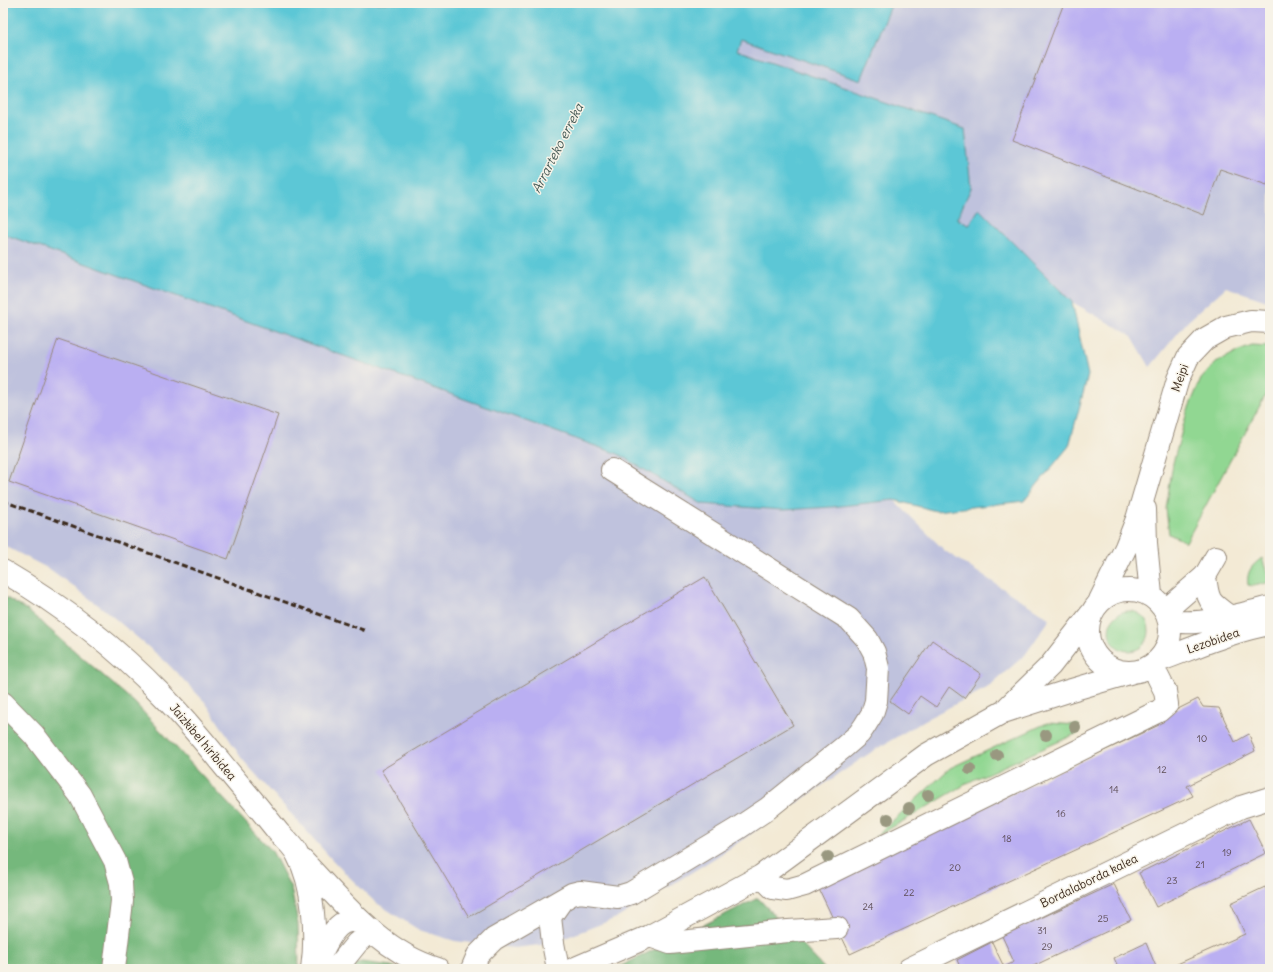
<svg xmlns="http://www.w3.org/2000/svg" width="1273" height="972" viewBox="0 0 1273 972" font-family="Delius,sans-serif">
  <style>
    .industrial { fill: #bfc2dd }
    .green { fill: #91d792; stroke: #668058 }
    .forest { fill: #74b87c; stroke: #58714d }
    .water { fill: #5cc7d6; stroke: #4c787a }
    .building { fill: #baaff2 }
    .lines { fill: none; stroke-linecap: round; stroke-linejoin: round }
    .minor-casing { stroke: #978a7a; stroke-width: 24 }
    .minor { stroke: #fff; stroke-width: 22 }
    .rail { stroke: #3b2a1e; stroke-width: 3; stroke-dasharray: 6 3; stroke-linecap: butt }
    .tree { fill: #999880 }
    .labels { text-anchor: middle; stroke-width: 3; stroke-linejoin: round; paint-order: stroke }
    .number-label { font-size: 10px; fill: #5b4b53 }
    .street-label { font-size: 12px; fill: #3b2a1e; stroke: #f7f3e8 }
    .water-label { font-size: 13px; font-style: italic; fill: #455955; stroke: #f7f3e8 }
  </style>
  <rect width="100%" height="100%" fill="#f7f3e8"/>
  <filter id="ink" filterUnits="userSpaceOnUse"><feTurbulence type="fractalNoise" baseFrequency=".025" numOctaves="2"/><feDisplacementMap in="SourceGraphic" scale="8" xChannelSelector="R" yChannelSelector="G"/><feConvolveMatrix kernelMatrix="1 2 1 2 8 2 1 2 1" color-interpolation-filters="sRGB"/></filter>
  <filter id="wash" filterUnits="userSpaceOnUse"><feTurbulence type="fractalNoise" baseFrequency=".012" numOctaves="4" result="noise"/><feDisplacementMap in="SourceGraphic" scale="16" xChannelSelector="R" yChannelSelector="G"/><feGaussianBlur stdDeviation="0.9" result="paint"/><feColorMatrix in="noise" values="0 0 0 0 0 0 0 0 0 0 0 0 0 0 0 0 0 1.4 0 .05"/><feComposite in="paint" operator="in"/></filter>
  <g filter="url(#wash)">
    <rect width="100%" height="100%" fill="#f3ead5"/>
    <path class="industrial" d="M 892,3 L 1270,3 L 1270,302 L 1226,287 L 1187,322 L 1150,367 L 1132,336 L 1072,302 L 979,209 L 969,226 L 957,219 L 971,188 L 737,50 L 741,39 L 861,80 Z
      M 3,234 L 618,454 L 702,504 L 783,510 L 832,507 L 894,500 L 945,551 L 1050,619 L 1025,655 L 987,688 L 930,717 L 873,751 L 718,856 L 619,917 L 549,944 L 514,948 L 455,941 L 419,930 L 375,902 L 336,864 L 242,759 L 206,703 L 166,662 L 105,610 L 51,570 L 3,545 Z"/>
    <path class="green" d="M 1252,346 L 1270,347 L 1270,387 L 1186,542 L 1169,534 L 1166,509 L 1173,463 L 1187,412 L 1201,379 L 1216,363 L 1236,352 Z
      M 1262,558 L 1270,582 L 1254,586 L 1248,585 C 1246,572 1252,565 1262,558 Z
      M1109 631a20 20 0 1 1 40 0a20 20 0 1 1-40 0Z
      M 1047,723 L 1079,725 L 1078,733 L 973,780 L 874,838 L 950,768 Z"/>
    <path class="forest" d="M 3,596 L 27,610 L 134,702 L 272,851 L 291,888 L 298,924 L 299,969 L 3,969 Z
      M 758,898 L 825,969 L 615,969 Z
      M 361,962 L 391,966 L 399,969 L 342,969 Z"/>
    <path class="water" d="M 3,3 L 892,3 L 861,80 L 741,39 L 737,50 L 965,129 L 971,188 L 957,219 L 969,225 L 979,209 L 1072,302 L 1088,375 L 1069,446 L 1024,501 L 936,511 L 894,500 L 832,507 L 783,510 L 702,504 L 618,454 L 3,234 Z"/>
    <g id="blocks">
      <path class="building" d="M 1064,3 L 1270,3 L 1270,178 L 1267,185 L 1220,169 L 1204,215 L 1012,140 Z
        M 58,339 L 278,415 L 228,559 L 9,482 Z
        M 705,577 L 793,725 L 469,917 L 381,770 Z
        M 932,640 L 981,674 L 964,698 L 949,687 L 936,707 L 920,696 L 908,714 L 890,701 Z
        M 1198,699 L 1203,707 L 1219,708 L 1235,742 L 1249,734 L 1255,751 L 1187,786 L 1193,796 L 850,954 L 817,885 L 1159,725 L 1156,720 Z
        M 1249,819 L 1266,853 L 1156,907 L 1139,873 Z
        M 1114,884 L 1131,920 L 1027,969 L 961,969 L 957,960 L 992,942 L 1004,967 L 1014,962 L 1002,936 Z
        M 1265,887 L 1270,898 L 1270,923 L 1266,925 L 1270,934 L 1270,966 L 1264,969 L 1166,969 L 1245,934 L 1231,903 Z
        M 1146,943 L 1157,969 L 1119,969 L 1114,958 Z"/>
    </g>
  </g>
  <g filter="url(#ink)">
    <use href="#blocks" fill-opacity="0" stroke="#978a7a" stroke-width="1"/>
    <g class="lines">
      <g class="minor-casing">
        <path id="minor" d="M 1145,509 L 1146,543 L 1151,595
          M 3,571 C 61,605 115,646 162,695 C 191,724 216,757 243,789 C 255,803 267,818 279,833 C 285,839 293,846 297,854 C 314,885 317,934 312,969
          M 1205,576 C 1208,602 1209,602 1230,617
          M1088 631a41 41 0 1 1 82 0a41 41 0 1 1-82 0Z
          M 1100,600 L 1126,547 L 1137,519 L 1178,379 L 1188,357 L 1205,339 L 1226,327 L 1251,321 L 1270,322
          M 1166,610 L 1205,576 L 1216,557
          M 1170,621 C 1201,626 1239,615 1270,607
          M 1158,661 C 1194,648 1231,631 1270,624
          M 3,703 L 34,735 L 80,795 L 115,861 L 121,883 L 122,901 L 114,969
          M 1008,707 L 1050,666 L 1090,615
          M 301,859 C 341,900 380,952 438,969
          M 761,876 L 773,888 L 787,890 L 805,885 L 1159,711 L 1167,704 L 1165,691 L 1158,677
          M 650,936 L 670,943 L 788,931 L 837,928
          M 316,963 C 327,944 337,909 365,925
          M 336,969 L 357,943 L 372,931
          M 472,969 L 478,955 L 494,939 L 572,894 L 580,892 L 618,897 L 631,893 L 737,829 L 767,809 L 844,747 L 859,734 L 864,727 L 872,714 L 876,701 L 878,668 L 874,652 L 867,639 L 849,619 L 612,470
          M 558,969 L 553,943 L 550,917 L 562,900
          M 573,969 L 650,936 L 761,876 L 926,755 L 1003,712 L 1068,691 L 1133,672
          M 909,969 L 1241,807 L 1270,798"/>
      </g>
      <use href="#minor" class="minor"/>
      <path class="rail" d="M 3,501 L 366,631"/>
    </g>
    <g class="tree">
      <circle cx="1075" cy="727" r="6"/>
      <circle cx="1046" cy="735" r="6"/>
      <circle cx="997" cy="755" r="6"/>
      <circle cx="970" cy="769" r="6"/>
      <circle cx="928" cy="795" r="6"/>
      <circle cx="909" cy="808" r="6"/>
      <circle cx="888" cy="819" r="6"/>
      <circle cx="828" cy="857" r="6"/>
    </g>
  </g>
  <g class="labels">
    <g class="number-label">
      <text x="1202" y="742">10</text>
      <text x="1162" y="773">12</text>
      <text x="1114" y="793">14</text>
      <text x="1061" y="817">16</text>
      <text x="1007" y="842">18</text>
      <text x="1227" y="856">19</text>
      <text x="1200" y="868">21</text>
      <text x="955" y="871">20</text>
      <text x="1172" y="884">23</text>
      <text x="909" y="896">22</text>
      <text x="868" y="910">24</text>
      <text x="1103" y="922">25</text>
      <text x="1042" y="934">31</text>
      <text x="1047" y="950">29</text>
    </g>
    <g class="street-label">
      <text transform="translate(1180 378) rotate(-70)" y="4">Meipi</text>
      <text transform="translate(1213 641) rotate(-19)" y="4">Lezobidea</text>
      <text transform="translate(203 742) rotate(50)" y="4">Jaizkibel hiribidea</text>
      <text transform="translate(1089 881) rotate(-26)" y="4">Bordalaborda kalea</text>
    </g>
    <g class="water-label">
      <text transform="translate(557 148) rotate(-63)" y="5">Arrarteko erreka</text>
    </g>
  </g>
  <rect width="1273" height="972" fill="none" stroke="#f7f3e8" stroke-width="16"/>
</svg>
